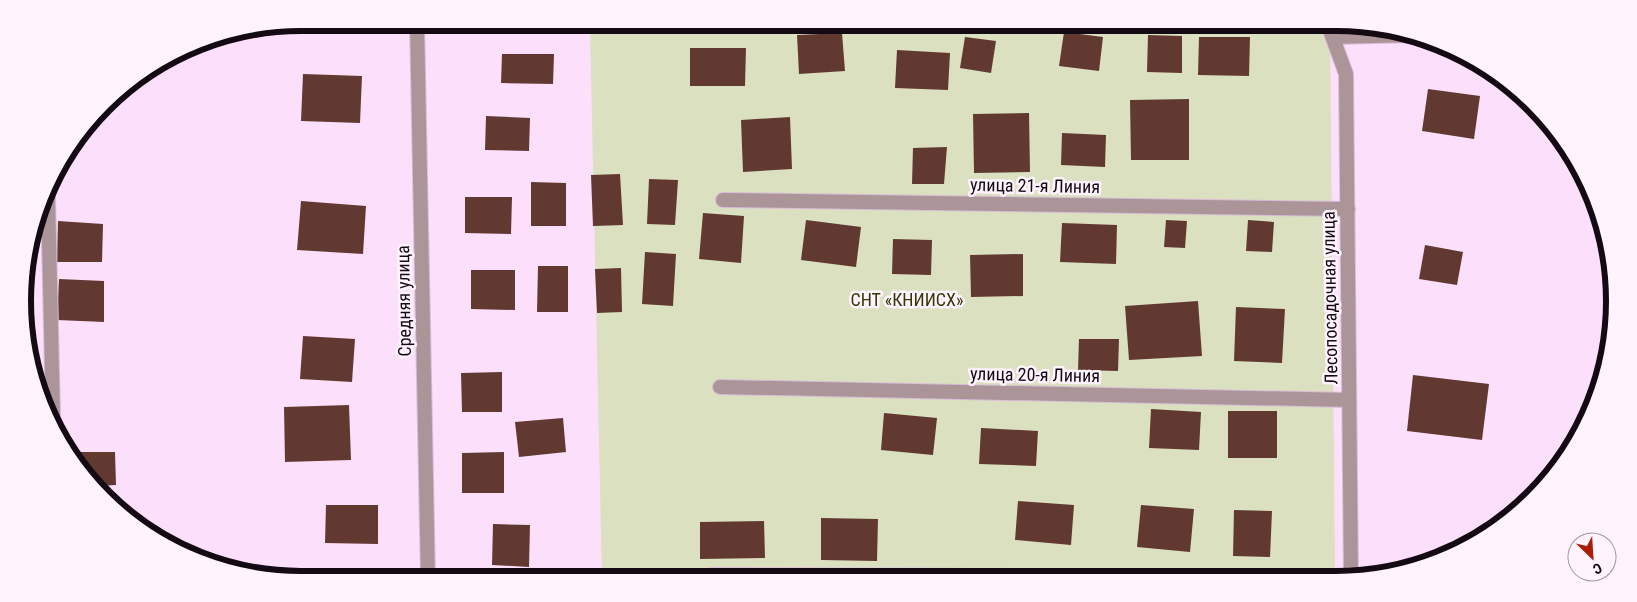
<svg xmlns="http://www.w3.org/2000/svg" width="1637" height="602" viewBox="0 0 1637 602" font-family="'Roboto Condensed',sans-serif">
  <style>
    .green { fill: #dae0c0 }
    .building { fill: #623931 }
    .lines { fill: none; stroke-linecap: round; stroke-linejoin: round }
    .service-casing { stroke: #d7bdd6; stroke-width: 14 }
    .minor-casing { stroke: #d7bdd6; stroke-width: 16 }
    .service { stroke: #ac9599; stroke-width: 12 }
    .minor { stroke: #ac9599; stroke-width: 14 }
    .labels { text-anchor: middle; stroke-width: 5; stroke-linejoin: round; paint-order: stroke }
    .street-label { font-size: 18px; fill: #140a14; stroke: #fff3fe }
    .park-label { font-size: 18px; fill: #343903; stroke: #fff3fe }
    .rim { fill: none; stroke: #140a14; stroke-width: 6 }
  </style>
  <rect width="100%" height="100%" fill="#fcdffb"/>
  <path class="green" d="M 590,23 L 1330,23 L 1335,577 L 602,579 Z"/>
  <path class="building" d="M 1064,32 L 1103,37 L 1099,71 L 1059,66 Z
    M 842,33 L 845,71 L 799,74 L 797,35 Z
    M 1148,35 L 1182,36 L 1182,73 L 1147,72 Z
    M 965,37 L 996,41 L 991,73 L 960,68 Z
    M 1199,37 L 1250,37 L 1249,76 L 1198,75 Z
    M 690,48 L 746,48 L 745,86 L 690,86 Z
    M 897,50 L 950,53 L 948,90 L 895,88 Z
    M 502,54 L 554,54 L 553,84 L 501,83 Z
    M 303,74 L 362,76 L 360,123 L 301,121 Z
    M 1428,89 L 1480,96 L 1474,139 L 1422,131 Z
    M 1189,99 L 1189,160 L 1131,160 L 1130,100 Z
    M 1029,113 L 1030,172 L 974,173 L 973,114 Z
    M 486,116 L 530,118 L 529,151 L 485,150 Z
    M 790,117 L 792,169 L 743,172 L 741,120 Z
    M 1062,133 L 1106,135 L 1105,167 L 1061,165 Z
    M 947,147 L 944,184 L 912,184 L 913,148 Z
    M 620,174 L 623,225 L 593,226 L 591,175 Z
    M 649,179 L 678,180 L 675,225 L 647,224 Z
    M 531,182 L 566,183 L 566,226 L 531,226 Z
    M 465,197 L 512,197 L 511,234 L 465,233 Z
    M 301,201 L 366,206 L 363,254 L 297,250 Z
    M 703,213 L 744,216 L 741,263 L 699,259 Z
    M 806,220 L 861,227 L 856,267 L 801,260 Z
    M 1166,220 L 1187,221 L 1185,248 L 1164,247 Z
    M 1248,220 L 1274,222 L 1272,252 L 1246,251 Z
    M 58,221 L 103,224 L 102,262 L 57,262 Z
    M 1062,223 L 1117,225 L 1116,264 L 1060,262 Z
    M 893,239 L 932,240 L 931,275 L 892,274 Z
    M 1425,245 L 1463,252 L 1457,285 L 1419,279 Z
    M 645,252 L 676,254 L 673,306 L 642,304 Z
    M 1023,254 L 1023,296 L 971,297 L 970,255 Z
    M 538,266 L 568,266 L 568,312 L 537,312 Z
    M 621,268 L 622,312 L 597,313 L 595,269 Z
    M 471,270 L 515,270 L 515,310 L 471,309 Z
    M 59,279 L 104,281 L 104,322 L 57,320 Z
    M 1198,301 L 1202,356 L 1129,360 L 1125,306 Z
    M 1236,307 L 1285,309 L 1282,363 L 1234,361 Z
    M 303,336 L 355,339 L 352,382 L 300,379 Z
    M 1079,339 L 1119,339 L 1118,371 L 1078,370 Z
    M 502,372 L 502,412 L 462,412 L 461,373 Z
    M 1413,375 L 1489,384 L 1482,440 L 1407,431 Z
    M 349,405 L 351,460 L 285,462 L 284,407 Z
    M 1151,409 L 1201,412 L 1199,450 L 1149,448 Z
    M 1228,411 L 1277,411 L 1277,458 L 1228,458 Z
    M 884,413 L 937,418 L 933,455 L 881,450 Z
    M 563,418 L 566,452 L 519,457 L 515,422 Z
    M 981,428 L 1038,431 L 1036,466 L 979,464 Z
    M 68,452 L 115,452 L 116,485 L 98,486 Z
    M 504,452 L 504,493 L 462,493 L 462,453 Z
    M 1018,501 L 1074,505 L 1071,545 L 1015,540 Z
    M 326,505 L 378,505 L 378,544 L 325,543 Z
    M 1141,505 L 1194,509 L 1190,552 L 1137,547 Z
    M 1234,510 L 1272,511 L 1270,557 L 1233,556 Z
    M 821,518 L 878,519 L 877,561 L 821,560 Z
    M 764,521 L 765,558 L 700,559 L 700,522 Z
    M 493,524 L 530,525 L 529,567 L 492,565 Z"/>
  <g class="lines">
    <g class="service-casing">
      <path id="service" d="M 1332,38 L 1416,36"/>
    </g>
    <g class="minor-casing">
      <path id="minor" d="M 417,22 L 428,579
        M 1327,22 L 1346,74 L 1351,577
        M 48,197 L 53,415
        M 723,200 L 1348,209
        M 720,387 L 1349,400
        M 712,575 L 1279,577"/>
    </g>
    <use href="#service" class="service"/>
    <use href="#minor" class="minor"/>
  </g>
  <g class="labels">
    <g class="street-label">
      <text transform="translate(1035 186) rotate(1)" y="6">улица 21-я Линия</text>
      <text transform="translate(1330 298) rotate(-91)" y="6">Лесопосадочная улица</text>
      <text transform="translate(404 301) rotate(-91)" y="6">Средняя улица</text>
      <text transform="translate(1035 375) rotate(1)" y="6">улица 20-я Линия</text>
    </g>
    <g class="park-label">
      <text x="907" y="306">СНТ «КНИИСХ»</text>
    </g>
  </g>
  <path d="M0 0H1637V602H0ZM301 31H1336A270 270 0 0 1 1606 301V301A270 270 0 0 1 1336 571H301A270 270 0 0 1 31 301V301A270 270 0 0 1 301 31Z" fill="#fff3fe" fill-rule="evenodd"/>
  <path class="rim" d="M301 31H1336A270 270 0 0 1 1606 301V301A270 270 0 0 1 1336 571H301A270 270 0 0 1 31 301V301A270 270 0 0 1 301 31Z"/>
  <g transform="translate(1592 557) rotate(155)"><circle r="24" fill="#fff3fe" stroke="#a196a0"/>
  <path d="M0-4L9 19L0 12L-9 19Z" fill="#ac1d06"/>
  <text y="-8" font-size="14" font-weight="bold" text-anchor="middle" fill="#140a14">С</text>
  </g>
</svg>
